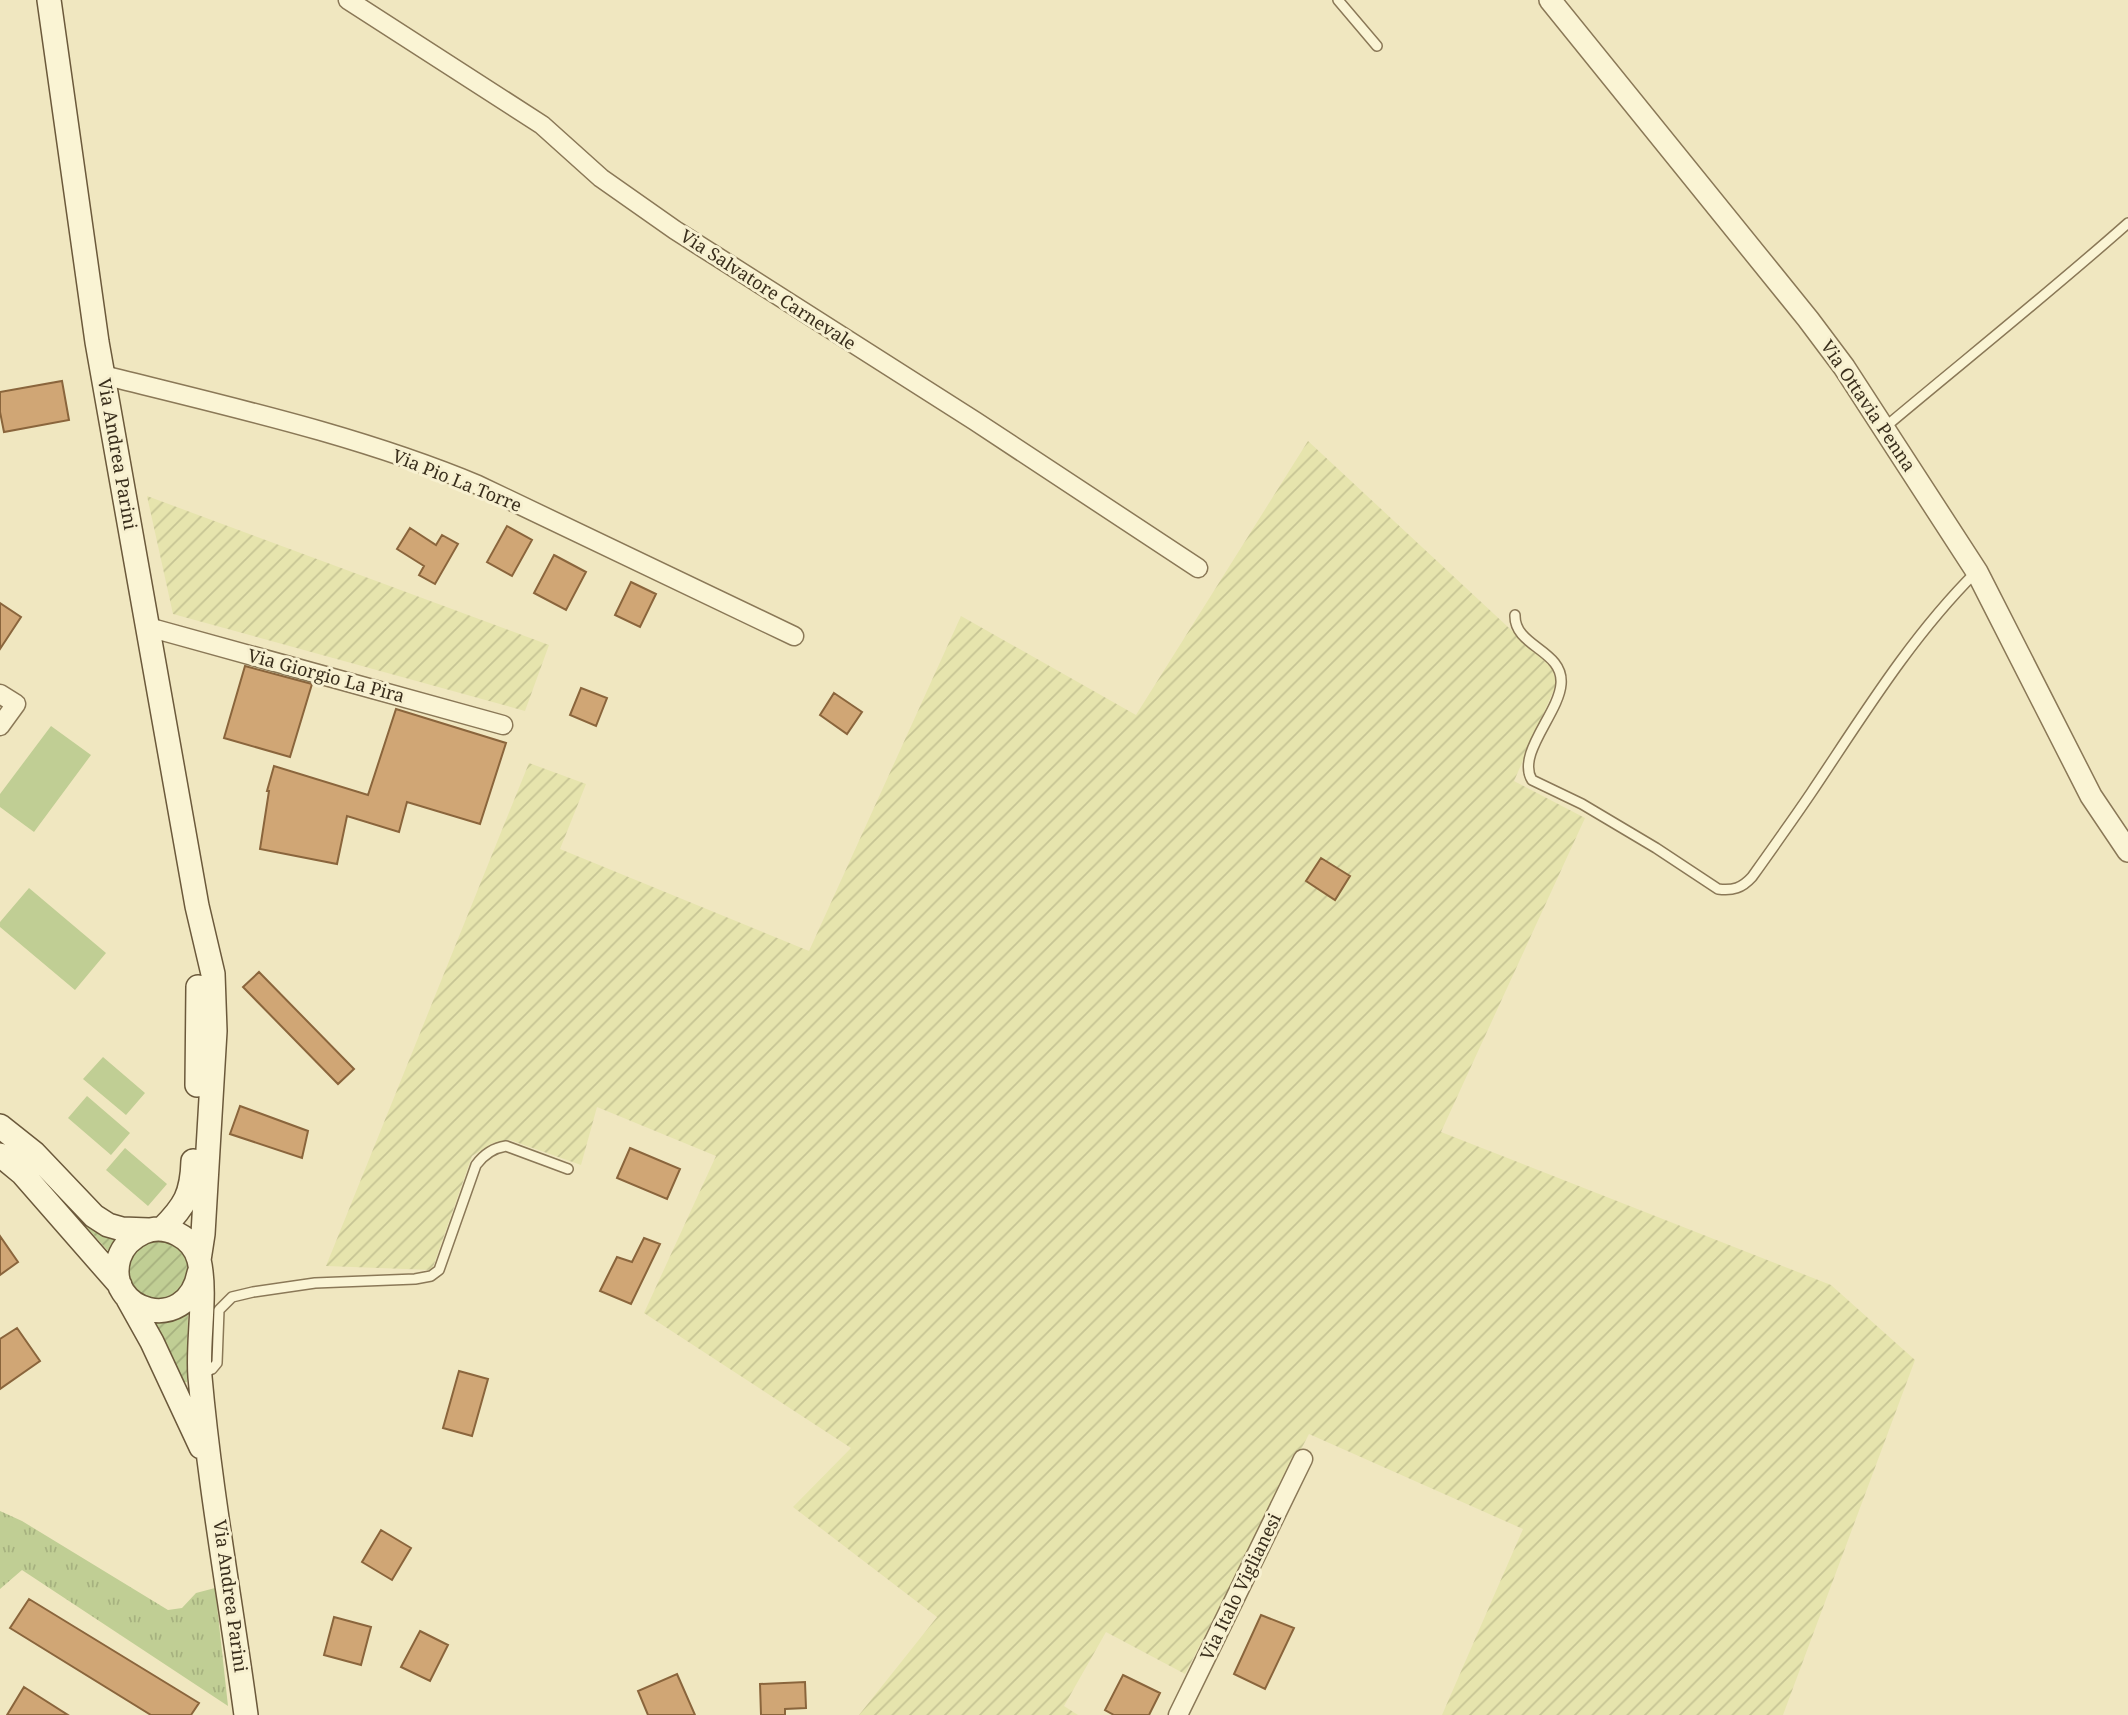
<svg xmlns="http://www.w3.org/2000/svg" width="2128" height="1715" viewBox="0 0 2128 1715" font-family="'Noto Serif',serif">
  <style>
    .farmland { fill: url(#farmland-furrows) }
    .grass { fill: url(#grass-tufts) }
    .garden { fill: url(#garden-furrows) }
    .pitch { fill: #c0ce94 }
    .building { fill: #d0a675; stroke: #8a653c; stroke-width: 2 }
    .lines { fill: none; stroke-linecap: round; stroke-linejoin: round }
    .service-casing { stroke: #8a7857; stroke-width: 12 }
    .minor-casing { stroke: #8a7857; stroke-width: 21 }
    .tertiary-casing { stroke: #8a7857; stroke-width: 24 }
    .secondary-casing { stroke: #6b593b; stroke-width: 26 }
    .service { stroke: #faf4d4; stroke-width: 9 }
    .minor { stroke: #faf4d4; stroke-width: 18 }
    .tertiary { stroke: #faf4d4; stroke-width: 21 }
    .secondary { stroke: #faf4d4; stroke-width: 23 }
    .labels { text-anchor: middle; stroke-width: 6; stroke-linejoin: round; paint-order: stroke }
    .street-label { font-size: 18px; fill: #392e1c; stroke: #f7f0d0 }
  </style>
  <defs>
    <pattern id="farmland-furrows" width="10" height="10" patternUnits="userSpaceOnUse" patternTransform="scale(1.75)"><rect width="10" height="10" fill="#e6e4ad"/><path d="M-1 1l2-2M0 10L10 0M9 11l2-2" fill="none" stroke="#c6c494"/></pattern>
    <pattern id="grass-tufts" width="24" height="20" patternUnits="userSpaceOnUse" patternTransform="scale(1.75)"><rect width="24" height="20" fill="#c0ce94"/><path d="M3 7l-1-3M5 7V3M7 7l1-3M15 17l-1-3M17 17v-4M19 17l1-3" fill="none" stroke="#a6b17f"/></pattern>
    <pattern id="garden-furrows" width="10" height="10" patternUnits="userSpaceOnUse" patternTransform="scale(1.75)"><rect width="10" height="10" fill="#c0ce94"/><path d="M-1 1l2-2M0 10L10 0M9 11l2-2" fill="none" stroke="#a6b17f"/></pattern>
  </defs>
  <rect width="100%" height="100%" fill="#f0e7c0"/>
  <path class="farmland" d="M 1308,441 L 1553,669 L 1556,685 L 1514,781 L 1585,818 L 1441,1132 L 1831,1285 L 1915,1360 L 1783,1715 L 1442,1715 L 1523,1529 L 1309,1434 L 1185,1674 L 1106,1632 L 1064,1706 L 1078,1715 L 859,1715 L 937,1617 L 793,1507 L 851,1448 L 644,1313 L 716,1156 L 597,1107 L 581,1165 L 510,1140 L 493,1143 L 472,1156 L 432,1270 L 326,1266 L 529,763 L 586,784 L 560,849 L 809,951 L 961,616 L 1136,715 Z
    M 147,496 L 549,645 L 525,711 L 173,614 Z"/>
  <path class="grass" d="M 0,1511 L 22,1521 L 168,1610 L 182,1608 L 196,1593 L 215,1588 L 228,1706 L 22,1570 L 0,1589 Z"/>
  <path class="garden" d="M 85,1221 L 120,1237 L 109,1252 L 82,1222 Z
    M128 1270a30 30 0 1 1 60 0a30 30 0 1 1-60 0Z
    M 188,1312 L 187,1382 L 183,1383 L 153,1320 L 178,1318 Z"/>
  <path class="pitch" d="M 51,726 L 91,755 L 34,832 L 0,807 L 0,794 Z
    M 29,888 L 106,953 L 75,990 L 0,927 L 0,922 Z
    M 103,1057 L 145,1093 L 126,1115 L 83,1079 Z
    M 87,1096 L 130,1133 L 111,1155 L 68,1118 Z
    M 125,1148 L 167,1184 L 148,1206 L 106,1170 Z"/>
  <path class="building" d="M 62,381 L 69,420 L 4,432 L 0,412 L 0,392 Z
    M 507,526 L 532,540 L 512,576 L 487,562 Z
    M 410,528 L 436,545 L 442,535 L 458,544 L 435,584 L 419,575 L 424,566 L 397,549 Z
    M 554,555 L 586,572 L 566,610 L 534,593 Z
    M 631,582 L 656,594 L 640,627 L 615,615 Z
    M 0,603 L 21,617 L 0,649 Z
    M 245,666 L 312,684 L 290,757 L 224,738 Z
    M 581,688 L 607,698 L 596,726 L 570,715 Z
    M 834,693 L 862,712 L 847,734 L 820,715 Z
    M 396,709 L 506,743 L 480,824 L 407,802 L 399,832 L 347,816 L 337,864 L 260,849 L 269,791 L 267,791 L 274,766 L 368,795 Z
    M 1321,858 L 1350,876 L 1335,900 L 1306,881 Z
    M 259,972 L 354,1069 L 338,1084 L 243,987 Z
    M 240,1106 L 308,1131 L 302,1158 L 230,1134 Z
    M 630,1148 L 680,1169 L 667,1199 L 617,1178 Z
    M 0,1236 L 18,1262 L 0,1275 Z
    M 644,1238 L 660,1244 L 631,1304 L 600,1291 L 617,1257 L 632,1262 Z
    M 17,1328 L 40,1361 L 0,1389 L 0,1339 Z
    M 459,1371 L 488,1379 L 472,1436 L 443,1428 Z
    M 381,1530 L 411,1548 L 392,1580 L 362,1562 Z
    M 29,1599 L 199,1703 L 191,1715 L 151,1715 L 10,1628 Z
    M 1261,1615 L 1294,1628 L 1265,1689 L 1234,1674 Z
    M 334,1617 L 371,1627 L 361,1665 L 324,1655 Z
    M 420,1631 L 448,1645 L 430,1681 L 401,1667 Z
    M 677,1674 L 695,1715 L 648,1715 L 638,1691 Z
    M 1123,1675 L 1160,1693 L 1149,1715 L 1114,1715 L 1105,1710 Z
    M 805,1682 L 806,1708 L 785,1709 L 785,1715 L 761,1715 L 760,1684 Z
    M 24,1687 L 68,1715 L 7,1715 Z"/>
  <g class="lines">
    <g class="service-casing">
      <path id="service" d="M 1338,0 L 1377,46
        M 1884,428 C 1965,360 2049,293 2128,223
        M 1515,615 C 1514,647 1564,650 1561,684 C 1559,713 1516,754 1532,780 L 1582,804 L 1656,848 L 1718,889 C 1733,891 1742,888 1752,877 C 1772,849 1792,821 1811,793 C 1862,717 1910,638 1975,573
        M 201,1374 L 212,1369 L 217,1363 L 219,1310 L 232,1297 L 253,1292 L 315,1283 L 415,1279 L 431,1276 L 439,1270 L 476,1165 C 484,1154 493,1148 506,1146 L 568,1169"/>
    </g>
    <g class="minor-casing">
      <path id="minor" d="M 348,0 L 542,125 L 601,178 L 675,230 L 975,421 L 1198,568
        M 103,375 C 230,407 358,435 478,485 L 794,636
        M 148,627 L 503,725
        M 0,694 L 16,704 L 0,726
        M 1178,1715 L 1303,1459"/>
    </g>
    <g class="tertiary-casing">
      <path id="tertiary" d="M 1550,0 L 1808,319 L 1844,367 L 1977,572 L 2091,796 L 2128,851"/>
    </g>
    <g class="secondary-casing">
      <path id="secondary" d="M 49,0 L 97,342 L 197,906 L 213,974 L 215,1031 L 203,1234 L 199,1260
        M 197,1085 L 198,987
        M 0,1126 L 34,1153 L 94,1216 L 108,1225 L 122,1229 L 149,1230
        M 0,1155 L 22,1173 L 120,1285
        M 162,1229 C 185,1206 192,1194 193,1161
        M 199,1273 C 187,1336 103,1312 119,1258 C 123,1246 133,1237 144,1232 C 166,1223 193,1237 199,1260 C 207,1294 197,1342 200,1377 C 210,1490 231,1603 246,1715
        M 128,1299 L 152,1342 L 201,1447"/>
    </g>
    <use href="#service" class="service"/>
    <use href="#minor" class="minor"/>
    <use href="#tertiary" class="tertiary"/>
    <use href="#secondary" class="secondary"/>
  </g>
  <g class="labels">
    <g class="street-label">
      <text transform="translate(768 290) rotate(33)" y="6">Via Salvatore Carnevale</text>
      <text transform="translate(1868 406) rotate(56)" y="6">Via Ottavia Penna</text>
      <text transform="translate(117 454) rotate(80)" y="6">Via Andrea Parini</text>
      <text transform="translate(457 481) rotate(22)" y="6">Via Pio La Torre</text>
      <text transform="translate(326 676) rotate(15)" y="6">Via Giorgio La Pira</text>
      <text transform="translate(1241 1587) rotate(-64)" y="6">Via Italo Viglianesi</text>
      <text transform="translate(230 1596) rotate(82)" y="6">Via Andrea Parini</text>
    </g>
  </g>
</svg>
